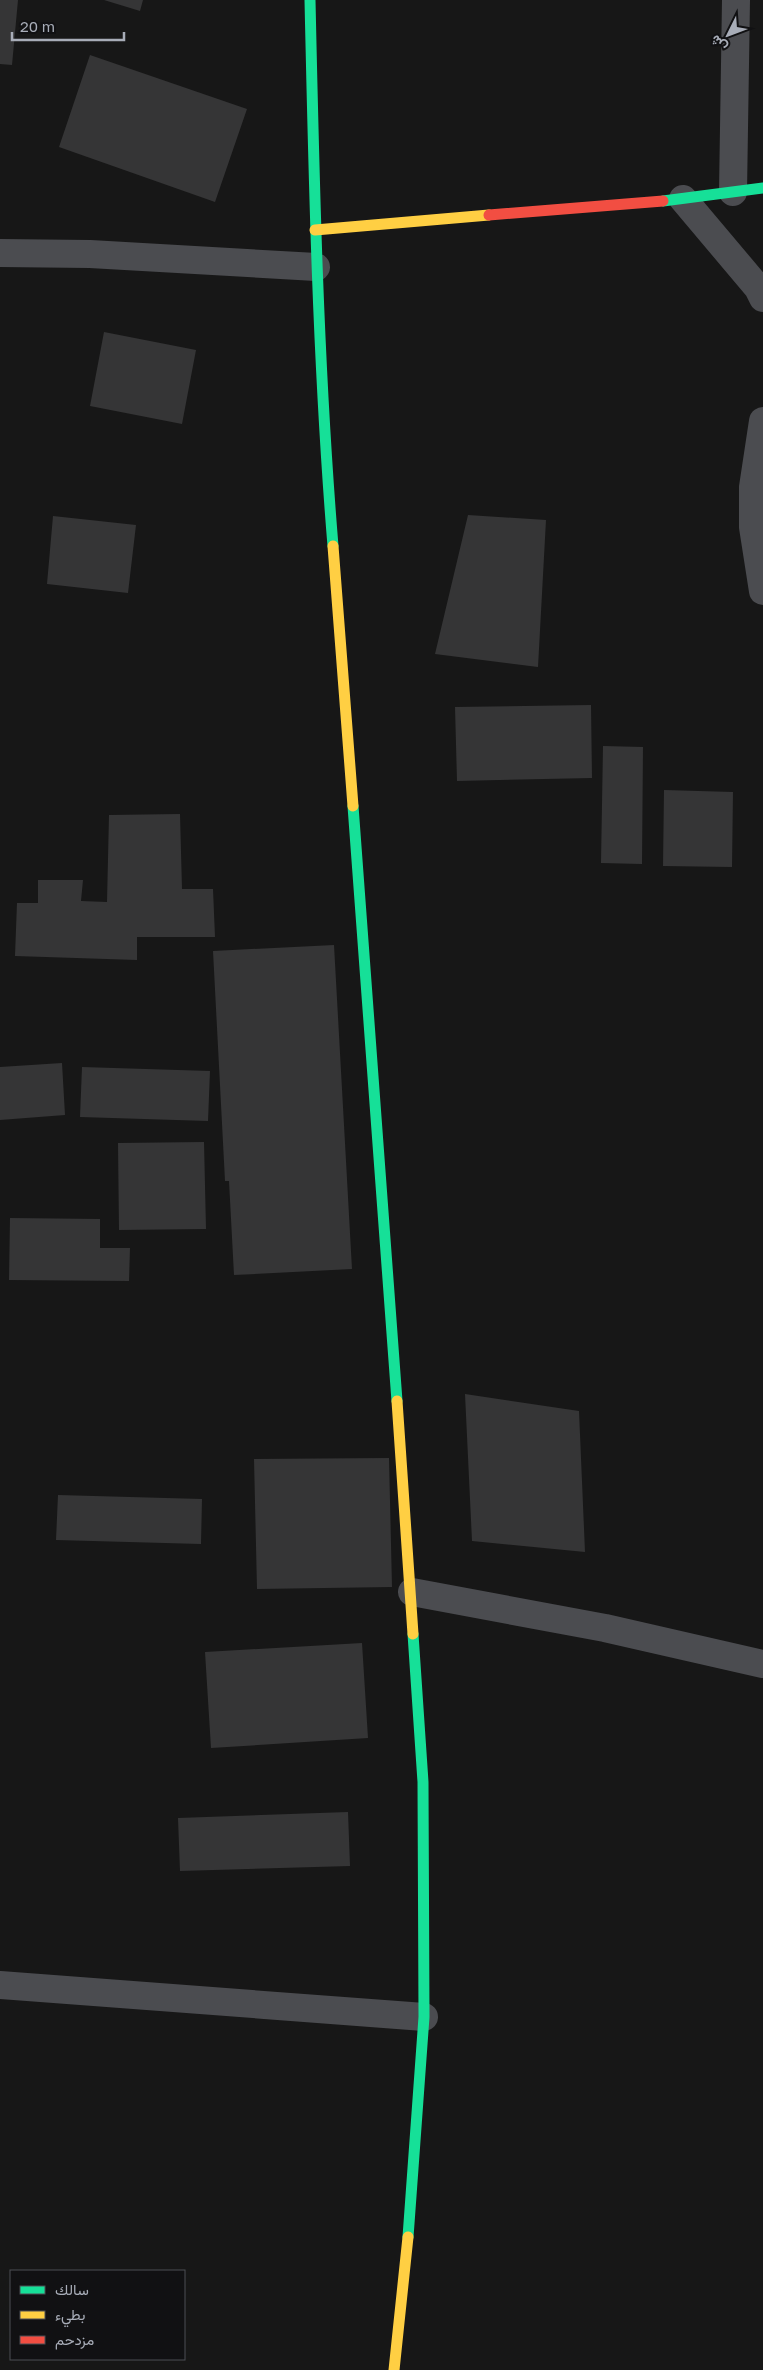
<svg xmlns="http://www.w3.org/2000/svg" width="763" height="2370" viewBox="0 0 763 2370" font-family="'Golos Text',Vazirmatn,sans-serif">
  <style>
    .building { fill: #353536 }
    .lines { fill: none; stroke-linecap: round; stroke-linejoin: round }
    .street { stroke: #4b4c50; stroke-width: 28 }
    .fast { stroke: #16e098; stroke-width: 11 }
    .slow { stroke: #ffcf43; stroke-width: 11 }
    .jam { stroke: #f24e42; stroke-width: 11 }
  </style>
  <rect width="100%" height="100%" fill="#171717"/>
  <path class="building" d="M 0,0 L 18,0 L 12,65 L 0,64 Z
    M 104,0 L 143,0 L 140,11 Z
    M 90,55 L 247,109 L 215,202 L 59,147 Z
    M 104,332 L 196,350 L 182,424 L 90,406 Z
    M 468,515 L 546,520 L 538,667 L 435,654 Z
    M 53,516 L 136,525 L 128,593 L 47,584 Z
    M 591,705 L 592,778 L 457,781 L 455,707 Z
    M 603,746 L 643,747 L 642,864 L 601,863 Z
    M 664,790 L 733,792 L 732,867 L 663,866 Z
    M 180,814 L 182,889 L 213,889 L 215,937 L 137,937 L 137,960 L 15,956 L 17,903 L 38,903 L 38,880 L 83,880 L 81,901 L 107,902 L 109,815 Z
    M 334,945 L 352,1269 L 234,1275 L 229,1181 L 225,1181 L 213,951 Z
    M 62,1063 L 65,1115 L 0,1120 L 0,1067 Z
    M 82,1067 L 210,1071 L 208,1121 L 80,1117 Z
    M 204,1142 L 206,1229 L 119,1230 L 118,1143 Z
    M 10,1218 L 100,1219 L 100,1248 L 130,1248 L 129,1281 L 9,1280 Z
    M 465,1394 L 579,1411 L 585,1552 L 472,1541 Z
    M 389,1458 L 392,1587 L 257,1589 L 254,1459 Z
    M 58,1495 L 202,1499 L 201,1544 L 56,1540 Z
    M 362,1643 L 368,1738 L 211,1748 L 205,1652 Z
    M 348,1812 L 350,1866 L 180,1871 L 178,1818 Z"/>
  <g class="lines">
    <path class="street" d="M 733,192 L 736,0
      M 683,199 L 758,288 L 763,298
      M 0,253 L 90,254 L 316,267
      M 763,421 L 753,487 L 753,527 L 763,591
      M 412,1592 L 605,1628 L 763,1664
      M 0,1985 L 424,2017"/>
    <path class="fast" d="M 310,0 C 314,182 318,364 333,546
      M 663,201 L 763,188
      M 353,806 L 397,1401
      M 408,2237 L 424,2017 L 423,1782 L 413,1634"/>
    <path class="slow" d="M 315,230 L 489,215
      M 333,546 L 353,806
      M 397,1401 L 413,1634
      M 394,2370 L 408,2237"/>
    <path class="jam" d="M 489,215 L 663,201"/>
  </g>
  <rect x="10" y="2270" width="175" height="90" fill="#111113" stroke="#4d4f55"/>
  <rect x="20" y="2286" width="25" height="8" fill="#16e098" stroke="#4d4f55"/>
  <text x="55" y="2295" font-size="15" fill="#a8adb8">سالك</text>
  <rect x="20" y="2311" width="25" height="8" fill="#ffcf43" stroke="#4d4f55"/>
  <text x="55" y="2320" font-size="15" fill="#a8adb8">بطيء</text>
  <rect x="20" y="2336" width="25" height="8" fill="#f24e42" stroke="#4d4f55"/>
  <text x="55" y="2345" font-size="15" fill="#a8adb8">مزدحم</text>
  <g transform="translate(728 35) rotate(228)" stroke="#111113" stroke-width="4" paint-order="stroke">
  <path d="M0-4L9 19L0 12L-9 19Z" fill="#a8adb8"/>
  <text y="-8" font-size="14" font-weight="bold" text-anchor="middle" fill="#a8adb8">ش</text>
  </g>
  <path d="M12 32v8h112v-8" fill="none" stroke="#a8adb8" stroke-width="2.5"/>
  <text x="20" y="32" font-size="15" fill="#a8adb8" stroke="#111113" stroke-width="4" paint-order="stroke">20 m</text>
</svg>
